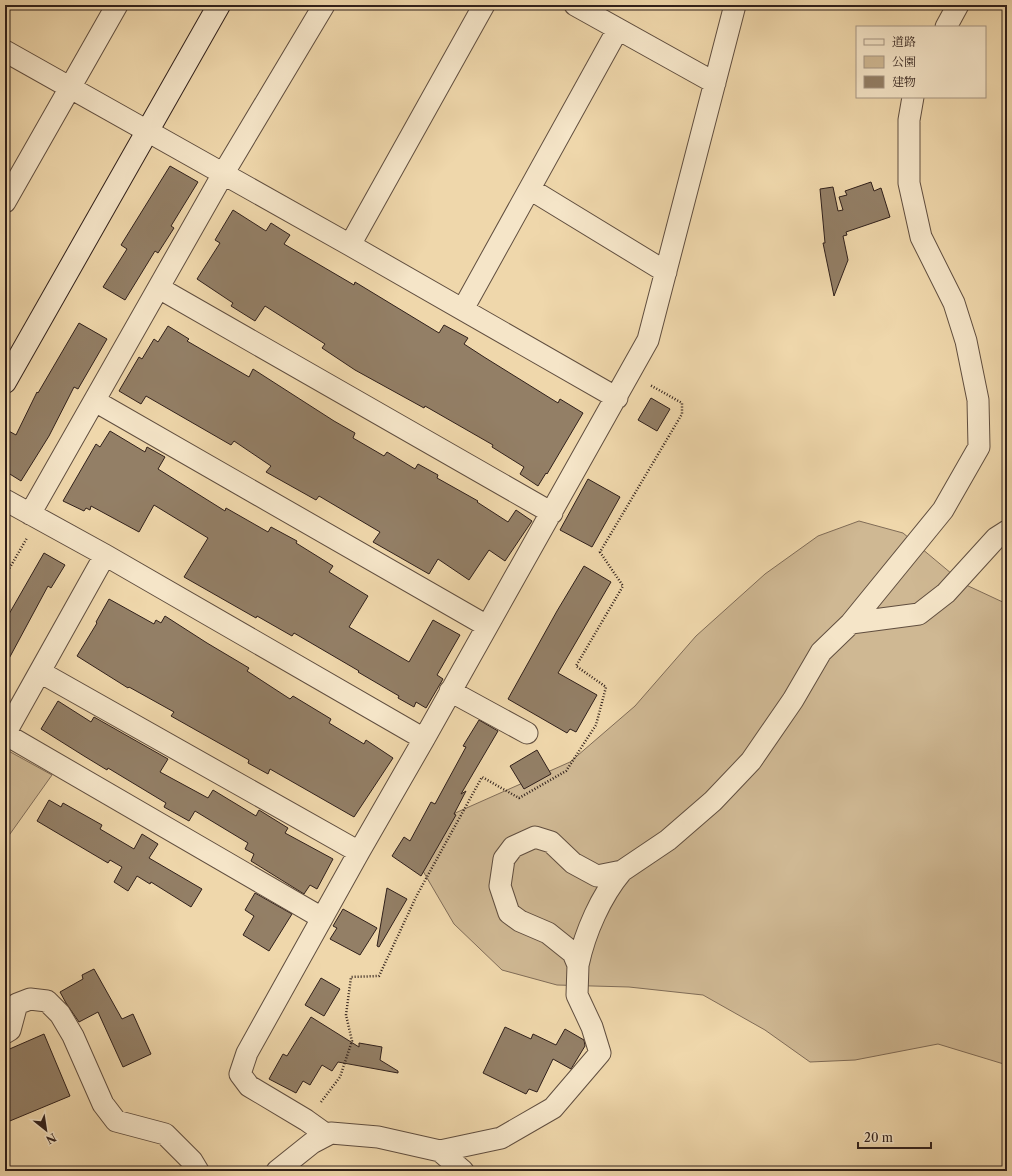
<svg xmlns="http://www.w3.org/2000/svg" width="1012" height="1176" viewBox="0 0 1012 1176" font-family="'Libre Caslon Text','Noto Serif JP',serif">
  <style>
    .green { fill: #cfb893; stroke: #806c57 }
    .building { fill: #937f66; stroke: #30201b }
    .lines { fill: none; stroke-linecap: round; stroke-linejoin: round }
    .street-casing { stroke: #604e3f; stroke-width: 23 }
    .secondary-casing { stroke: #30201b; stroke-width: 24 }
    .path { stroke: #30201b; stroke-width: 2.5; stroke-dasharray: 1 2; stroke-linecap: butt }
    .street { stroke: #f5e5c8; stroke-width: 21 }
    .secondary { stroke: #f5e5c8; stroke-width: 22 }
  </style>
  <rect width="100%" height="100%" fill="#efd7ab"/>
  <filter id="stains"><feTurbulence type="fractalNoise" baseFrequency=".005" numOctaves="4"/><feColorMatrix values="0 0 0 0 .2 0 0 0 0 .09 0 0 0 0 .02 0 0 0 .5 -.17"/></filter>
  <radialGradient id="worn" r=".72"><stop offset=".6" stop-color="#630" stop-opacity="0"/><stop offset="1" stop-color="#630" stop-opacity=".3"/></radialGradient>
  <path class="green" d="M 859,521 L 903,533 L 964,584 L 1007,604 L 1007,1065 L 938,1044 L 855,1060 L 810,1062 L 765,1030 L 703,995 L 629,987 L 557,985 L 502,970 L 454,924 L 420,866 L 444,818 L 570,762 L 635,706 L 696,636 L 765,574 L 818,536 Z
    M 5,749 L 52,775 L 5,841 Z"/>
  <path class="building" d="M 170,166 L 198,182 L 171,226 L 174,228 L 158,253 L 155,251 L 125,300 L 103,287 L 127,249 L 121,245 Z
    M 871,182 L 874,191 L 881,188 L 890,217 L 846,232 L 847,235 L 843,236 L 848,260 L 834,296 L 823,243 L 825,243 L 820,189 L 833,187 L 838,211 L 843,210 L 839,197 L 847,195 L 845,191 Z
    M 233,210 L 266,231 L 271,223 L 290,235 L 284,244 L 354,285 L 355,282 L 439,333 L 444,325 L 468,338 L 464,344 L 484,357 L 558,403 L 560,399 L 583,413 L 547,474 L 546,473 L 538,486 L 520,474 L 524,467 L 492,447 L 493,445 L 425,406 L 424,408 L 355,370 L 322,348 L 325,344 L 265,306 L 255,321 L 231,306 L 233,303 L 197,279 L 220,243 L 215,240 Z
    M 79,323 L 107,339 L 78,389 L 74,387 L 49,436 L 21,481 L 5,471 L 5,429 L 16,435 L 37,392 L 38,393 Z
    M 168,326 L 189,339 L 187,341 L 249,377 L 253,369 L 334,421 L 355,433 L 353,438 L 384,456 L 387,452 L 415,469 L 418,464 L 438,475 L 437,478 L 478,501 L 477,502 L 508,522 L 516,510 L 532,521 L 505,561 L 489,550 L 469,580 L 438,559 L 429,574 L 373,542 L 380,532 L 319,496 L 316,500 L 266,472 L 271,466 L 234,441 L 231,445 L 146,396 L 141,404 L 119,391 L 139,357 L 142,359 L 154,339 L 158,342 Z
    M 651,398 L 670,409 L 657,431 L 638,420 Z
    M 110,431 L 145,452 L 147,447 L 165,457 L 158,469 L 225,511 L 226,508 L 268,532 L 271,527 L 297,541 L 296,543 L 333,566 L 329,572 L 368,596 L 349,627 L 409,662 L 433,620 L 460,635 L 437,675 L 443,679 L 426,708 L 416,702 L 414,707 L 398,698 L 399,696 L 358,672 L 359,671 L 294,633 L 292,636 L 257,616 L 256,618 L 184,577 L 208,538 L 154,505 L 139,532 L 91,506 L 90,510 L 86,508 L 84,511 L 63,501 L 96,444 L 100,447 Z
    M 588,479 L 620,497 L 592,547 L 560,530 Z
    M 44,553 L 65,565 L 51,588 L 48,586 L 5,666 L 5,621 Z
    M 584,566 L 611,582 L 558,673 L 597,695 L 576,732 L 570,729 L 567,733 L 508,699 L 557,611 Z
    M 109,599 L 154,624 L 156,620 L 161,623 L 165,616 L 207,643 L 249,668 L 247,671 L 290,699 L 293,696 L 331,719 L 329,723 L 364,744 L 366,740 L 393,758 L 354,817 L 270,769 L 268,774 L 248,763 L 249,760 L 171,716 L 174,712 L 129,687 L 128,688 L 77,656 L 97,623 L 96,622 Z
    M 58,701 L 91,722 L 94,717 L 168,759 L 160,772 L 208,798 L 213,790 L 256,816 L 259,810 L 288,828 L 285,833 L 333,859 L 317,889 L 310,885 L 304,894 L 251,861 L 254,854 L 245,849 L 248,843 L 195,811 L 189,821 L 164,807 L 166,803 L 108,768 L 107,770 L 84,756 L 41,729 Z
    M 479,720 L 498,731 L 461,794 L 466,791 L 454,814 L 456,815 L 421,876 L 392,856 L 404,837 L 410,841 L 431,802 L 435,804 L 466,747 L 463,746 Z
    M 537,750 L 551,774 L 524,789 L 510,766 Z
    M 49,800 L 61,807 L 63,803 L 102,825 L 100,829 L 134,849 L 142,834 L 158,844 L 149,858 L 202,889 L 191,907 L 151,882 L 150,884 L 137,876 L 128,891 L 114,882 L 122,867 L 110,860 L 108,863 L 37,821 Z
    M 387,888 L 407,899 L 379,947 L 377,946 Z
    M 255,893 L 292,914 L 269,951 L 243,935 L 254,916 L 245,910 Z
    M 343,909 L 377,928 L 360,955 L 330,939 L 337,928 L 333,926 Z
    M 94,969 L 122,1019 L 133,1014 L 151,1054 L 123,1067 L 98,1012 L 79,1022 L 66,1003 L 60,992 L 83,979 L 82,975 Z
    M 321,978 L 340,989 L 324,1016 L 305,1005 Z
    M 311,1017 L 359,1047 L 359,1043 L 382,1047 L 380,1060 L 398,1071 L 398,1073 L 338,1062 L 332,1071 L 322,1065 L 310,1085 L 303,1081 L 296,1093 L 269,1079 L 283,1054 L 287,1056 Z
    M 505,1027 L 531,1039 L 533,1034 L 556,1045 L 565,1029 L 584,1040 L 585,1046 L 571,1069 L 553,1059 L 537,1092 L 529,1089 L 526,1094 L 483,1073 Z
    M 44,1034 L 70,1096 L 5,1123 L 5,1051 Z"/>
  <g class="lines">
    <g class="street-casing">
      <path id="street" d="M 575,5 L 715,83
        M 946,27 L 958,5
        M 5,51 L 350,245 L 617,398
        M 530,189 L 666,272
        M 5,202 L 117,5
        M 350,245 L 484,5
        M 159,288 L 552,513
        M 463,309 L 618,29
        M 95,401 L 487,626
        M 5,500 L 105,555 L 424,739
        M 30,514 L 223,174 L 324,5
        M 851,623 L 919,614 L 946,593 L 996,538 L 1007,531
        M 40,672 L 359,852
        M 450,691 L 527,733
        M 5,734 L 322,918
        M 5,734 L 105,555
        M 578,965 C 585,932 601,896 622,871
        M 5,1033 L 10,1030 L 17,1004 L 30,999 L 47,1001 L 60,1014 L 73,1036 L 103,1104 L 116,1121 L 165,1134 L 192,1161 L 198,1171
        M 327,1135 L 306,1120 L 249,1086 L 240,1074 L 247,1053 L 359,852 L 424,739 L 648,340 L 735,5
        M 440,1151 L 463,1171
        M 277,1171 L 312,1143 L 331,1133 L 378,1137 L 440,1151 L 501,1138 L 553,1108 L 600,1053 L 592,1027 L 577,995 L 578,965 L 573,953 L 548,933 L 520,921 L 509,913 L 500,886 L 504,859 L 513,847 L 535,837 L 551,842 L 573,863 L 597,876 L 622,871 L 668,840 L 713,801 L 751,761 L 793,700 L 821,652 L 851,623 L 943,510 L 979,447 L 978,400 L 966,341 L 954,303 L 921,237 L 909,183 L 909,120 L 913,97"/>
    </g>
    <g class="secondary-casing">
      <path id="secondary" d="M 5,382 L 219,5"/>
    </g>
    <path class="path" d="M 5,576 L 27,538
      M 321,1102 L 340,1077 L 352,1041 L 346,1015 L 351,977 L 379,976 L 417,895 L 482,777 L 519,798 L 566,771 L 596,725 L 606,687 L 576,666 L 623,586 L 600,552 L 682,414 L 682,403 L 650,385"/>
    <use href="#street" class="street"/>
    <use href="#secondary" class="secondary"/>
  </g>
  <rect width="1012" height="1176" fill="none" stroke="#efd7ab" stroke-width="20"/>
  <rect x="6" y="6" width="1000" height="1164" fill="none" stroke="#30201b" stroke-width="2"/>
  <rect x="10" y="10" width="992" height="1156" fill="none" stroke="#30201b"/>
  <rect x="856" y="26" width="130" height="72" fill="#f5e5c8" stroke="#a69683"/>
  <rect x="864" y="39" width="20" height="6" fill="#f5e5c8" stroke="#a69683"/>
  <text x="892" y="46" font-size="12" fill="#30201b">道路</text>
  <rect x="864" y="56" width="20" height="12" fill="#cfb893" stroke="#a69683"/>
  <text x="892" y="66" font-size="12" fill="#30201b">公園</text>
  <rect x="864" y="76" width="20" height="12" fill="#937f66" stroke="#a69683"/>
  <text x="892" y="86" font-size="12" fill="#30201b">建物</text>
  <g transform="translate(46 1130) rotate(150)" stroke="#f5e5c8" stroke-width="3" paint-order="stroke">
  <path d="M0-3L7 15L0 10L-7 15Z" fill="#30201b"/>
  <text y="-6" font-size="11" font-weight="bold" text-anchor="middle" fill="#30201b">N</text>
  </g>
  <path d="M858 1142v6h73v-6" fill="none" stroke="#30201b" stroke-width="2"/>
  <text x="864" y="1142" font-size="12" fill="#30201b" stroke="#f5e5c8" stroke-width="3" paint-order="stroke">20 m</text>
  <rect width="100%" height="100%" filter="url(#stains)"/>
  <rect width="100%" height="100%" fill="url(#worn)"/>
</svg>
